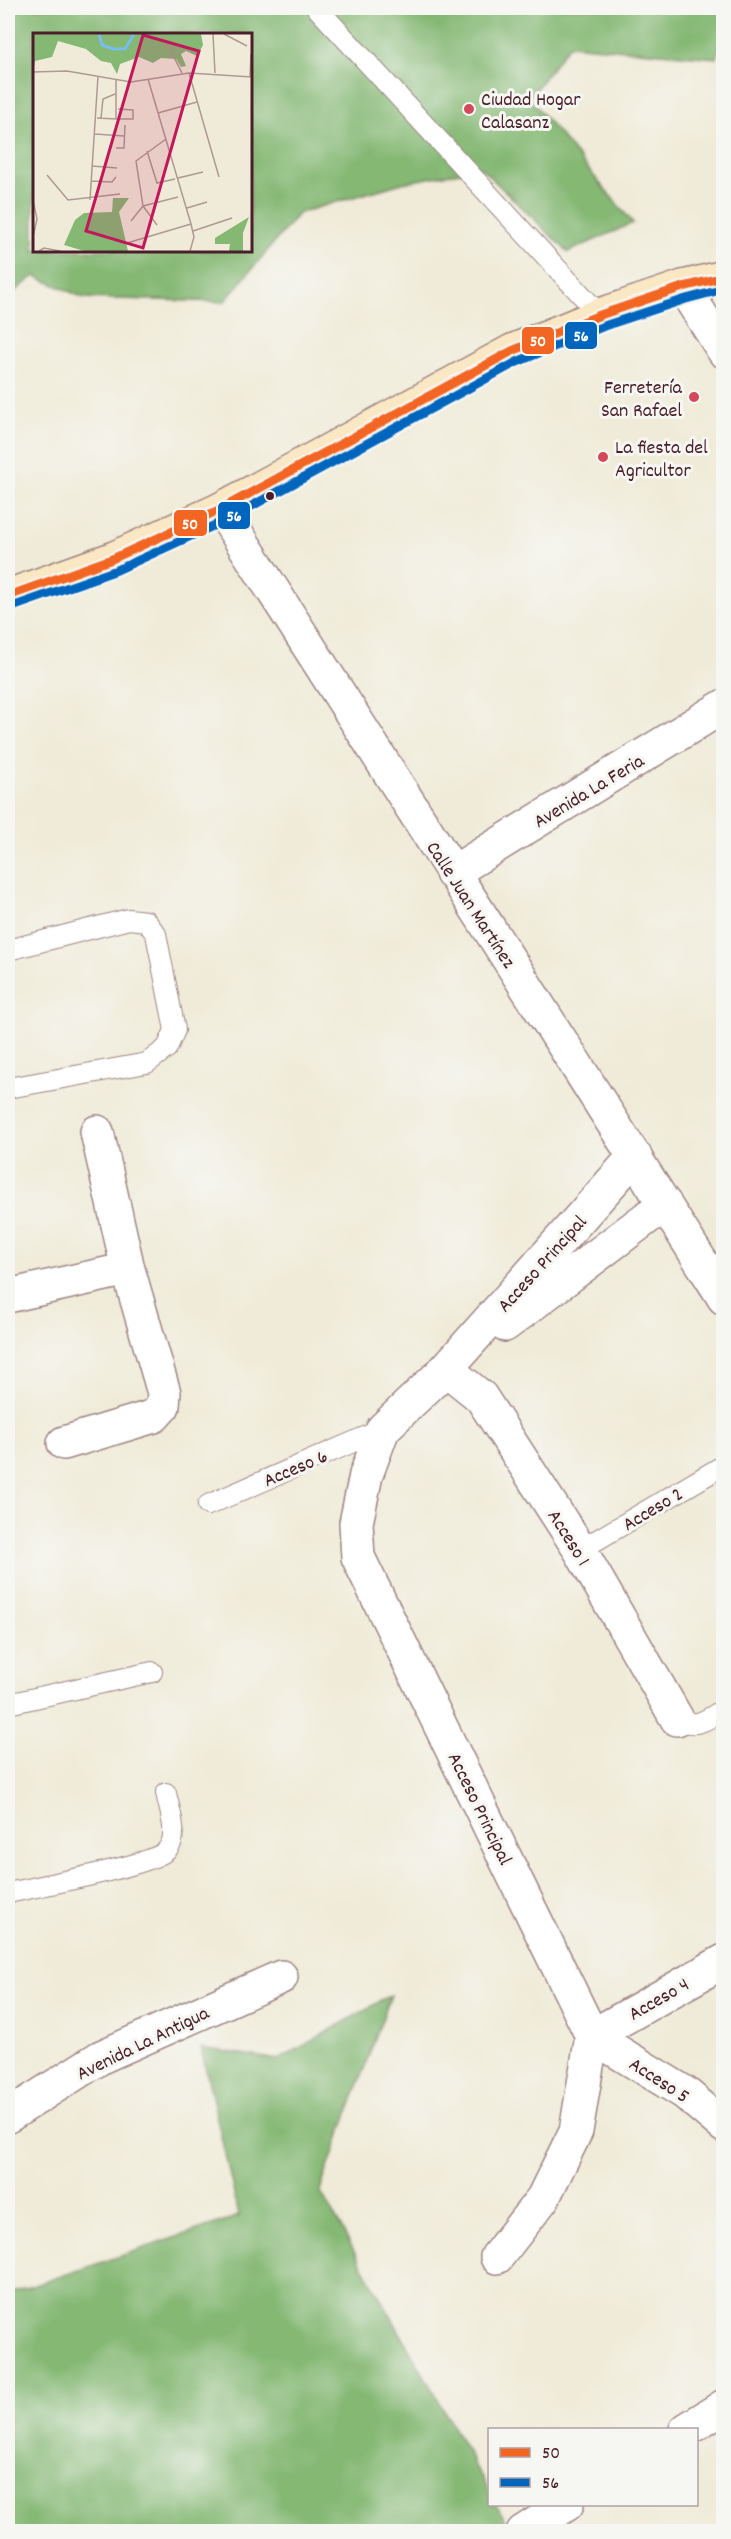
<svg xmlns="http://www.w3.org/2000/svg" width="731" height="2539" viewBox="0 0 731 2539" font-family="Dekko,sans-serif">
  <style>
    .forest { fill: #84b873; stroke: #676c4f; stroke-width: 1.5; fill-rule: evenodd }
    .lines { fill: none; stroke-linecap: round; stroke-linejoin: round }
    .lane-casing { stroke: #9d8582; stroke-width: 22 }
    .street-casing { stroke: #9d8582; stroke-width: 36 }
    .secondary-casing { stroke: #9d8582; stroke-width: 36 }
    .lane { stroke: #fff; stroke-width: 20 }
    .street { stroke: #fff; stroke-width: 33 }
    .secondary { stroke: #fae7c3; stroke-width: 33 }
    .bus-1-casing { stroke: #f6f6f2; stroke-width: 14 }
    .bus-2-casing { stroke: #f6f6f2; stroke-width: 14 }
    .bus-1 { stroke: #f26522; stroke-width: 9 }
    .bus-2 { stroke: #0065bd; stroke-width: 9 }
    .poi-dot { fill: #d1495b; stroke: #f6f6f2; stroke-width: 2 }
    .bus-dot { fill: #4a1f2b; stroke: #f6f6f2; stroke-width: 2 }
    .labels { text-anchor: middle; stroke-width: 6; stroke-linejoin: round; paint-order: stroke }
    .poi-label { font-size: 20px; fill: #4a1f2b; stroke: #f6f6f2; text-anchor: start }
    .street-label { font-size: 20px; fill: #4a1f2b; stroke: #f6f6f2 }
    .inset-river { fill: none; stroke: #77bdee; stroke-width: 3 }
    .inset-road { fill: none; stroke: #ae9993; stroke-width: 1.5 }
    .view { fill: #c2185b; fill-opacity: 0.15; stroke: #c2185b; stroke-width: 3 }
    .inset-edge { fill: none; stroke: #4a1f2b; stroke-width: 3 }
    .line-badge { stroke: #f6f6f2; stroke-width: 2 }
    .badge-label { font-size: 16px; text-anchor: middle; font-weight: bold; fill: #fff }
  </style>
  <rect width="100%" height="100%" fill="#f6f6f2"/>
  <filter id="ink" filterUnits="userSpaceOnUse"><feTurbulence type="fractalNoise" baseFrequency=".0167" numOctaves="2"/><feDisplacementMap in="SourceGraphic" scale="12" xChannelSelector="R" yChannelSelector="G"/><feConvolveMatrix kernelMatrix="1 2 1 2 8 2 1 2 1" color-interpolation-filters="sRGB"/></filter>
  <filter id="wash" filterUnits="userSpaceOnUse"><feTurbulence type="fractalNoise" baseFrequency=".008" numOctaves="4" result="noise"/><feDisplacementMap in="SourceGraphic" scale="24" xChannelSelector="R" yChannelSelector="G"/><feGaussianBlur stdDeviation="1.35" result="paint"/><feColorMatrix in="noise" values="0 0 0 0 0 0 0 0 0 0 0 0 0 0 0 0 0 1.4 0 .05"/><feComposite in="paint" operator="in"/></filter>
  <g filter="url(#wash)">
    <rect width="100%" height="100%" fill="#f0ebd8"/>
    <path class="forest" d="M 8,8 L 723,8 L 723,35 L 716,58 L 569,45 L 529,98 L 633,223 L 568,252 L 481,168 L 402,183 L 299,213 L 224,302 L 84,298 L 35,276 L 8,296 ZM 34,34 L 250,34 L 250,250 L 34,250 Z
      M 391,1995 L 320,2190 L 489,2491 L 490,2504 L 497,2505 L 511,2531 L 8,2531 L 8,2294 L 239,2216 L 201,2048 L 279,2060 Z"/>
  </g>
  <g filter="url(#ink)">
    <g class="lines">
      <g class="lane-casing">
        <path id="lane" d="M 317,8 L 600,315
          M 8,950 L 129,919 L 146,921 L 156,934 L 175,1030 L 167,1048 L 147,1063 L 8,1088
          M 208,1505 L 383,1429
          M 580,1550 L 724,1465
          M 8,1704 L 152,1672
          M 677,1719 C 697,1729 706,1720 724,1709
          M 8,1893 C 34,1887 154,1865 167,1850 C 180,1836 169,1809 166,1793"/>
      </g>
      <g class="street-casing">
        <path id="street" d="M 683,287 L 724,351
          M 221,509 C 388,773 558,1034 724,1298
          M 452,873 L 724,706
          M 8,1296 L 128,1269
          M 505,1325 L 665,1204
          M 446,1369 L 481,1397 L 580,1550 L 677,1719
          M 64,1443 L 154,1416 L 163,1406 L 164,1393 L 128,1269 L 97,1132
          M 592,2036 L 685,2093 L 724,2126
          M 592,2036 L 724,1961
          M 8,2116 L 101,2057 L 281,1977
          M 497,2257 L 543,2198 L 576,2131 L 592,2036 L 358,1557 L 356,1523 L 366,1475 L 383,1429 L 446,1369 L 635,1156
          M 686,2430 L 724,2406
          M 523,2532 L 567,2504"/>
      </g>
      <g class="secondary-casing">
        <path id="secondary" d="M 8,596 L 112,559 L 221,509 L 512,351 L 600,315 L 683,287 L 724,277"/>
      </g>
      <use href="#lane" class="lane"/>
      <use href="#street" class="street"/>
      <use href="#secondary" class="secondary"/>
      <g class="bus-1-casing">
        <path id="bus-1" d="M 8,596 L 112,559 L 221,509 L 512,351 L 600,315 L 683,287 L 724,277"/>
      </g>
      <g class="bus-2-casing">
        <path id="bus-2" d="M 12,607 L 117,570 L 226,520 L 517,362 L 604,326 L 686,299 L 724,289"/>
      </g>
      <use href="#bus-1" class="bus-1"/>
      <use href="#bus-2" class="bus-2"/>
    </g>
  </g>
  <g class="poi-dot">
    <circle cx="469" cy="109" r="6"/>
    <circle cx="694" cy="397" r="6"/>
    <circle cx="603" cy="457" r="6"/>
  </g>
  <circle class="bus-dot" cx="270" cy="496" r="5"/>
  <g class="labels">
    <g class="poi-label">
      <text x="481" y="105">Ciudad Hogar<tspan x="481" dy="23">Calasanz</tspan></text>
      <text x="682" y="393" text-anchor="end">Ferretería<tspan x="682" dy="23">San Rafael</tspan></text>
      <text x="615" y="453">La fiesta del<tspan x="615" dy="23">Agricultor</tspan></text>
    </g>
    <g class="street-label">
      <text transform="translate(588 790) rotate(-31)" y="7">Avenida La Feria</text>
      <text transform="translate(472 904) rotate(57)" y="7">Calle Juan Martínez</text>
      <text transform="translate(541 1263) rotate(-48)" y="7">Acceso Principal</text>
      <text transform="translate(295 1467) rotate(-23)" y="7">Acceso 6</text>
      <text transform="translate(652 1508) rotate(-31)" y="7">Acceso 2</text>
      <text transform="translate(570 1537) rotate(58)" y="7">Acceso 1</text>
      <text transform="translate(481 1808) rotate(64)" y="7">Acceso Principal</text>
      <text transform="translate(658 1998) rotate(-30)" y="7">Acceso 4</text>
      <text transform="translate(142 2042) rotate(-26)" y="7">Avenida La Antigua</text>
      <text transform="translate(660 2079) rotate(33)" y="7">Acceso 5</text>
    </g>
  </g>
  <g transform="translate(33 33)">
    <rect width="219" height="219" fill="#f0ebd8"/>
    <path d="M 0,1 L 168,1 L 170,12 L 164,23 L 153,18 L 148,21 L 153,33 L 148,34 L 143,26 L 128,25 L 120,30 L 106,24 L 87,31 L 84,41 L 78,30 L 68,28 L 53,16 L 25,8 L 19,24 L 2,28 L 1,35 ZM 80,165 L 96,165 L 86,179 L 95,218 L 51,218 L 31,212 L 42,187 L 51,180 L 79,179 ZM 216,184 L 210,200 L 210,218 L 196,218 L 197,211 L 182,211 L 182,205 Z" fill="#84b873"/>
    <path class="inset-river" d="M 66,1 L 69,12 L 80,16 L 92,16 L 101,1"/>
    <path class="inset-road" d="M 129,1 L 149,40M 180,1 L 182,40M 191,1 L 214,13M 0,39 L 34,38 L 98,49 L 156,40 L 219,44M 156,40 L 186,144M 217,43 L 218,21M 115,46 L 158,191 L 161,204 L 157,218M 125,80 L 164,69M 64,85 L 83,86 L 83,47M 68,85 L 70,66 L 82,61M 83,86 L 100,86 L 100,77 L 85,76M 62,101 L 91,103M 83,115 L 91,115 L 92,92M 114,118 L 124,150 L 142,146M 59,133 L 84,135M 14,142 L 35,167 L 87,161M 145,145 L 170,139M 58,148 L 79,149 L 83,144M 0,167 L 4,186 L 0,204M 57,167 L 65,43M 110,173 L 145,164M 110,173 L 124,192M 154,175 L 174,169M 98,188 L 110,173 L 103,128 L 133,106M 160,198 L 199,185M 94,210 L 158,191M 6,218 L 11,215 L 27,218"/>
    <path class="view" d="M 110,2 L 166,18 L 110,215 L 53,198 Z"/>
    <rect width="219" height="219" class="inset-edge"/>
  </g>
  <g class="line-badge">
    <rect x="564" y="321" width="34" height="29" rx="6" fill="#0065bd"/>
    <rect x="521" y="326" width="34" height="29" rx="6" fill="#f26522"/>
    <rect x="217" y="501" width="34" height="29" rx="6" fill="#0065bd"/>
    <rect x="173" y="509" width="35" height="28" rx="6" fill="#f26522"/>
  </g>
  <g class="badge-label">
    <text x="581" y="341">56</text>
    <text x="538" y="346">50</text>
    <text x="234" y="521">56</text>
    <text x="190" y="529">50</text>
  </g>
  <rect width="731" height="2539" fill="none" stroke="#f6f6f2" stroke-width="30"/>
  <rect x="488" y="2428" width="210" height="78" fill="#f6f6f2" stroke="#b1a0a2" stroke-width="1.5"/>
  <rect x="500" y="2448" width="30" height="9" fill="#f26522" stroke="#b1a0a2" stroke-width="1.5"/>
  <text x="542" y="2458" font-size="18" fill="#4a1f2b">50</text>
  <rect x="500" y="2478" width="30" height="9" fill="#0065bd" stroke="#b1a0a2" stroke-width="1.5"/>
  <text x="542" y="2488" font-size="18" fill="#4a1f2b">56</text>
</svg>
